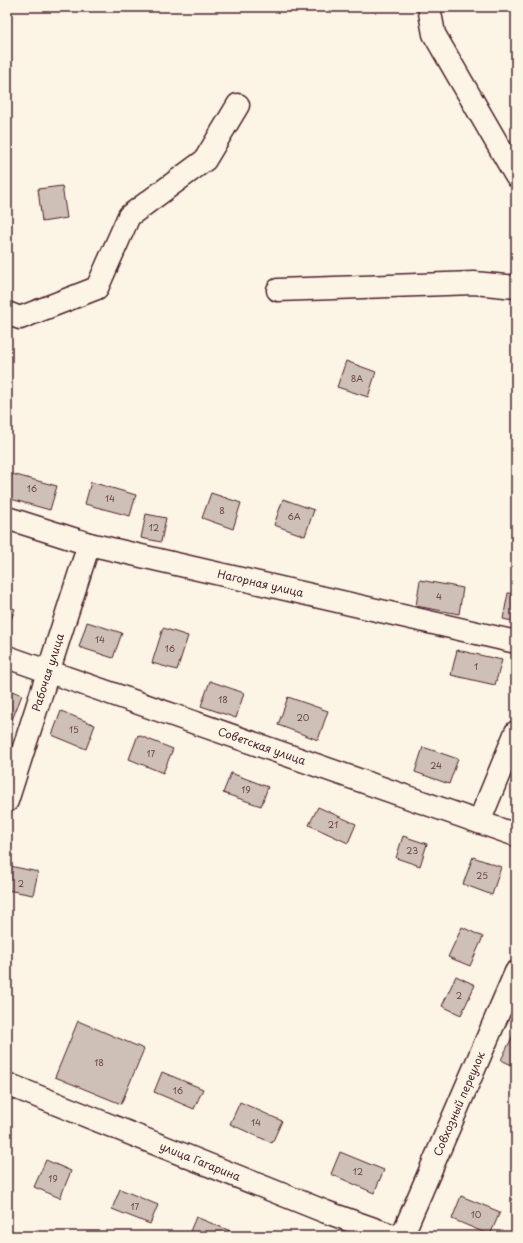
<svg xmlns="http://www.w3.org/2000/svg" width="523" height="1243" viewBox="0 0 523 1243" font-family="'Playpen Sans',sans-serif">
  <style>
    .building { fill: #cfc0b7; stroke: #4a1f2b }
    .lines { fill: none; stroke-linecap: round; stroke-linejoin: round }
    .minor-casing { stroke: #4a1f2b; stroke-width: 25 }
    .minor { stroke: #fcf5e5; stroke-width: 22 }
    .labels { text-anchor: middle; stroke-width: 4; stroke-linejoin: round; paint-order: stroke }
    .number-label { font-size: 9px; fill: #6b474e }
    .street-label { font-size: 11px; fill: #4a1f2b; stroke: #fcf5e5 }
  </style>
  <rect width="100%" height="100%" fill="#fcf5e5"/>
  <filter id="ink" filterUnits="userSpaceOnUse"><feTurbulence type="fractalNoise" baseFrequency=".025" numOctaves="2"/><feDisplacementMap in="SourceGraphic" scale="8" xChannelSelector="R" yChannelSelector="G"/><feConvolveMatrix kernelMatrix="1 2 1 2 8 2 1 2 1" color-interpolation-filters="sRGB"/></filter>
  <g filter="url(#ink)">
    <path class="building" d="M 62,186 L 67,218 L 42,222 L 38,189 Z
      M 346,361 L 376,372 L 368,397 L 337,387 Z
      M 12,474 L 57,486 L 50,510 L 7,498 L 7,492 Z
      M 91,482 L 136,495 L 130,516 L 85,504 Z
      M 211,493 L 241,503 L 233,529 L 202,518 Z
      M 283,499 L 314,510 L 305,536 L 274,525 Z
      M 146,514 L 166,518 L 161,542 L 141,538 Z
      M 420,580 L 463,588 L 459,614 L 416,606 Z
      M 508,593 L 516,594 L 516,622 L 503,619 Z
      M 7,606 L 15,609 L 7,630 Z
      M 87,622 L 122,633 L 113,658 L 79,647 Z
      M 163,628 L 188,636 L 177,670 L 152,663 Z
      M 457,650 L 502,660 L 495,685 L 451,675 Z
      M 210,681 L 244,693 L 236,718 L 201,706 Z
      M 7,689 L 22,695 L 12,720 L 7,718 Z
      M 288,697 L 328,711 L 318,740 L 278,725 Z
      M 61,711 L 95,725 L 86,749 L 52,735 Z
      M 138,735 L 173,749 L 163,773 L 129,759 Z
      M 423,747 L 458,759 L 449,784 L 415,772 Z
      M 231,773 L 268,787 L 261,806 L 223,793 Z
      M 318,807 L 356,824 L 348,843 L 309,825 Z
      M 403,836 L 427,844 L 420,866 L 396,858 Z
      M 473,857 L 501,867 L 492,895 L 463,884 Z
      M 10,866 L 38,872 L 33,895 L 7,890 L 7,878 Z
      M 462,927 L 483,937 L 470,966 L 448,957 Z
      M 456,976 L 475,985 L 461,1015 L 442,1006 Z
      M 78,1021 L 144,1049 L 121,1104 L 55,1077 Z
      M 516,1029 L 516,1067 L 501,1060 Z
      M 162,1072 L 203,1089 L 194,1109 L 154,1092 Z
      M 240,1102 L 282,1121 L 272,1143 L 230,1124 Z
      M 340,1152 L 384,1170 L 374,1193 L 331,1174 Z
      M 46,1160 L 71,1171 L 60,1198 L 34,1187 Z
      M 120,1189 L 158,1205 L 150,1224 L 112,1209 Z
      M 461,1196 L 500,1212 L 490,1235 L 452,1219 Z
      M 196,1217 L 243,1236 L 188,1236 Z"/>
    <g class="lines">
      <g class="minor-casing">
        <g id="minor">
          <path d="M 429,7 L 434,34 L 516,176"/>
          <path d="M 278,290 L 474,283 L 516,287"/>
          <path d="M 7,313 L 20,318 L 97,288 L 129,216 L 205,160 L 238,105"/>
          <path id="s1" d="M 7,518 L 89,544 L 516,642"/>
          <path id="s2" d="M 7,657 L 516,835"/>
          <path id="s3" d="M 7,801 L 89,544"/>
          <path d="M 479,822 L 516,732"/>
          <path id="s4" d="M 7,1084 L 326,1212 L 394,1236"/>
          <path id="s5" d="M 402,1236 L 516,972"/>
        </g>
      </g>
      <use href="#minor" class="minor"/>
    </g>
  </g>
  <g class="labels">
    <g class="number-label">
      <text x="357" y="382">8А</text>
      <text x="32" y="492">16</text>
      <text x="110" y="502">14</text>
      <text x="222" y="514">8</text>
      <text x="294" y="520">6А</text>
      <text x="154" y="531">12</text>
      <text x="439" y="600">4</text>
      <text x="100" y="643">14</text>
      <text x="170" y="652">16</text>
      <text x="476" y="670">1</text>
      <text x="223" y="703">18</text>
      <text x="303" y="721">20</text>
      <text x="74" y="733">15</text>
      <text x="151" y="757">17</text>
      <text x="436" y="769">24</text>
      <text x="246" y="793">19</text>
      <text x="333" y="828">21</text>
      <text x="412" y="854">23</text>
      <text x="482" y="879">25</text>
      <text x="21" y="887">2</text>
      <text x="459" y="999">2</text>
      <text x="99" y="1066">18</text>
      <text x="178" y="1094">16</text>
      <text x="256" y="1126">14</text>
      <text x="358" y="1175">12</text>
      <text x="53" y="1182">19</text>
      <text x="135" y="1210">17</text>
      <text x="476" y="1218">10</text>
    </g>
    <g class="street-label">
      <text dy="4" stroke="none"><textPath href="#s1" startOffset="262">Нагорная улица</textPath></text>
      <text dy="4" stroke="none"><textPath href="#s3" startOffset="135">Рабочая улица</textPath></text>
      <text dy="4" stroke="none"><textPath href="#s2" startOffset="270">Советская улица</textPath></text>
      <text dy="4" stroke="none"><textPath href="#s5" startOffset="144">Совхозный переулок</textPath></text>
      <text dy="4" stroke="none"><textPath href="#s4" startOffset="208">улица Гагарина</textPath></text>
    </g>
  </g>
  <rect width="523" height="1243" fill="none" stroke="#fcf5e5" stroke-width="24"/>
  <rect x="12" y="12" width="499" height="1219" fill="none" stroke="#4a1f2b" stroke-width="1.5" filter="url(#ink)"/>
</svg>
